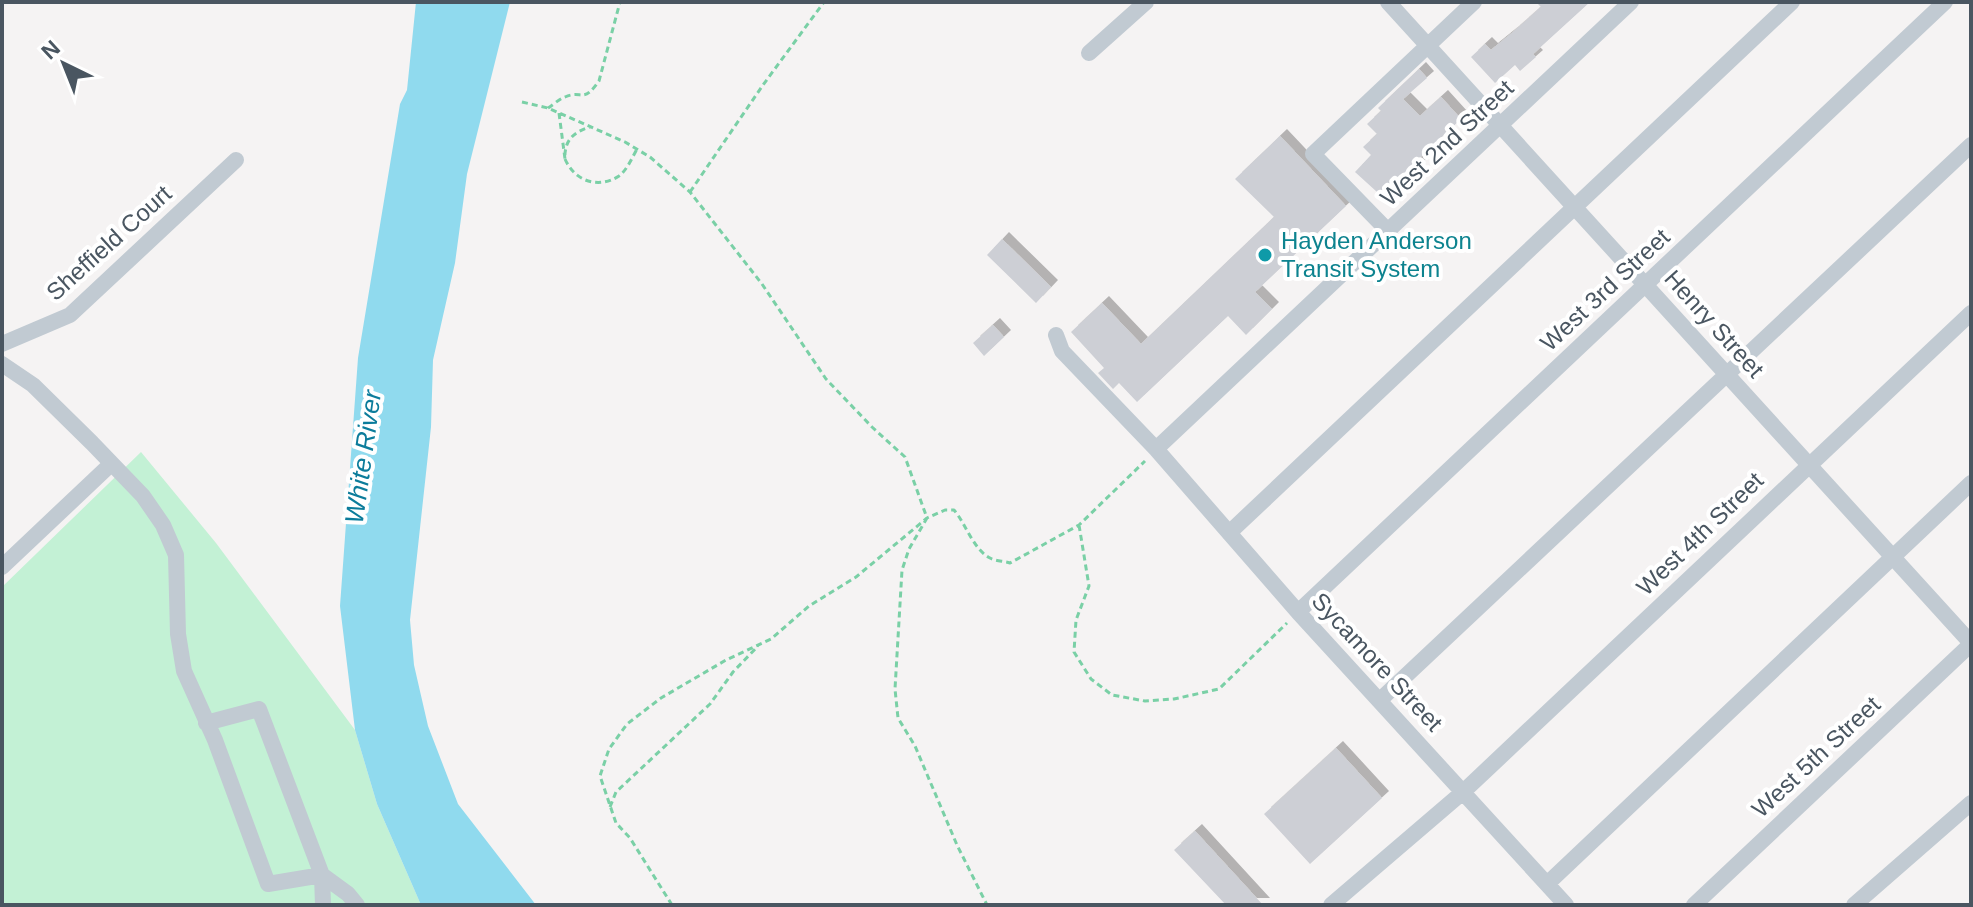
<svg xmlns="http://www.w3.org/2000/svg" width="1973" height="907" viewBox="0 0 1973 907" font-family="Arial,sans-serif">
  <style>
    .green { fill: #c3f1d5 }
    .water { fill: #90daee }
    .building { fill: #cdcfd5; filter: url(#shadow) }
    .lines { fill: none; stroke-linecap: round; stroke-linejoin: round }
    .path { stroke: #7ad0a6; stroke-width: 3; stroke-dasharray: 6 4; stroke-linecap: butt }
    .minor { stroke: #c1cad2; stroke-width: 16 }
    .culture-dot { fill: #0f9aa8; stroke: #fff; stroke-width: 3 }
    .labels { text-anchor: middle; stroke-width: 8; stroke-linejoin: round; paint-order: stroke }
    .street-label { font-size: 24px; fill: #4a5661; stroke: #fff }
    .culture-label { font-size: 24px; fill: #0d838f; stroke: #fff; text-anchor: start }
    .water-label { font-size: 26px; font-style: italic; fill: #0c7c9b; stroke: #fff }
  </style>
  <defs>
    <filter id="shadow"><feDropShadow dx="7" dy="-7" stdDeviation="0" flood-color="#0004"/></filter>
  </defs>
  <rect width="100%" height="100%" fill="#f5f3f3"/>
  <path class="green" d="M 141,452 L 216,543 L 355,730 L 377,804 L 421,905 L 2,905 L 2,587 Z"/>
  <path class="water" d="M 416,2 L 510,2 L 467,174 L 455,263 L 433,360 L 431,427 L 410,620 L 414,665 L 428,726 L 458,804 L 536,905 L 421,905 L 377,804 L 355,730 L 340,606 L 358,358 L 400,104 L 407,90 Z"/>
  <path class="building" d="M 1536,2 L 1590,2 L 1533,54 L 1536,57 L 1520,71 L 1515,65 L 1495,83 L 1471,57 L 1485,44 L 1491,50 L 1512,33 L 1541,7 Z
    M 1419,69 L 1427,78 L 1403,99 L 1420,116 L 1441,97 L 1461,119 L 1415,162 L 1419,166 L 1398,186 L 1400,189 L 1388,202 L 1355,172 L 1371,155 L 1363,147 L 1377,134 L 1367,124 L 1381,111 L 1378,108 Z
    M 1280,136 L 1346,206 L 1255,292 L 1272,309 L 1246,335 L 1228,316 L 1137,402 L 1119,383 L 1113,389 L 1098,373 L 1104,368 L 1071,332 L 1102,303 L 1141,344 L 1274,217 L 1235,179 Z
    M 1002,239 L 1051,287 L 1036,303 L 987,255 Z
    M 993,325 L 1004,337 L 984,356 L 973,343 Z
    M 1336,748 L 1382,798 L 1310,864 L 1264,814 Z
    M 1195,831 L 1263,905 L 1226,905 L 1174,850 Z"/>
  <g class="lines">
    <path class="path" d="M 522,102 L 548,108 L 625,142 L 650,157 L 690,192 L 762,284 L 826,379 L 872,427 L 905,457 L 927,518 L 909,549 L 902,570 L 895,689 L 898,718 L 915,746 L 957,845 L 987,905
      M 548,108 C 553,105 559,99 565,97 C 583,89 582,105 599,81 L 620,2
      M 559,113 L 565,159 C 564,141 573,132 590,127
      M 565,159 C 574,180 597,190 619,176 C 627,170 632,158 637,149
      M 690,192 L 763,85 L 824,2
      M 1079,525 L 1089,586 L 1076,620 L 1074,652 L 1091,679 L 1112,695 L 1145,701 L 1174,699 L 1219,689 L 1287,623
      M 610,807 L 616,792 L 710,704 L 733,672 L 758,646
      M 672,905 L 630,838 L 616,823 L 600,776 L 609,749 L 627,724 L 661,698 L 726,660 L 771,639 L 809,606 L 856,577 L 927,518 L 945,510 L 954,510 C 966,524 973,549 990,558 C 995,561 1004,561 1010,563 L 1079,525 L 1145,461"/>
    <path class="minor" d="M 1388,2 L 1971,643
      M 1089,53 L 1146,2
      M 1388,231 L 1313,154 L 1474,2
      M 1056,335 L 1062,351 L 1156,449 L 1298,612 L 1566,905
      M 2,344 L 70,315 L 236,160
      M 2,364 L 33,385 L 92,443 L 143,496 L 163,525 L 176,555 L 178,634 L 184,671 L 215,740 L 268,884 L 322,875 L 259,709 L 206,723
      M 1156,449 L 1631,2
      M 1229,533 L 1792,2
      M 2,567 L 111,464
      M 1298,612 L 1945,2
      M 1380,700 L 1971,145
      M 322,875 L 348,894 L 357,905
      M 322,875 L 323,905
      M 1547,884 L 1971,483
      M 1331,905 L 1463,792 L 1971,313
      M 1694,905 L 1971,644
      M 1854,905 L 1971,803"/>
  </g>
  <circle class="culture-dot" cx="1265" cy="255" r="8"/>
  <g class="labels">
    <g class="street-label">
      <text transform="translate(1447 143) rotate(-43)" y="8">West 2nd Street</text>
      <text transform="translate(109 243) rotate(-42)" y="8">Sheffield Court</text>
      <text transform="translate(1605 290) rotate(-43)" y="8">West 3rd Street</text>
      <text transform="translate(1714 324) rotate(48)" y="8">Henry Street</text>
      <text transform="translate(1700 534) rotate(-44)" y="8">West 4th Street</text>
      <text transform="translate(1377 662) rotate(47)" y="8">Sycamore Street</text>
      <text transform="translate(1816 757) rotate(-43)" y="8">West 5th Street</text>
    </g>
    <g class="culture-label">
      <text x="1281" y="249">Hayden Anderson<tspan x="1281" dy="28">Transit System</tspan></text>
    </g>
    <g class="water-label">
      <text transform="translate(363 457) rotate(-82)" y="9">White River</text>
    </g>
  </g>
  <rect width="1973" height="907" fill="none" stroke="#4a5661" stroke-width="8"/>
  <g transform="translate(64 64) rotate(317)" stroke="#ffffff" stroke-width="6" paint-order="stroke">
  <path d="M0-6L14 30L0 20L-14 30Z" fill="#4a5661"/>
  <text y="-12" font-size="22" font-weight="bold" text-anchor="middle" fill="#4a5661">N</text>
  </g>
</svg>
